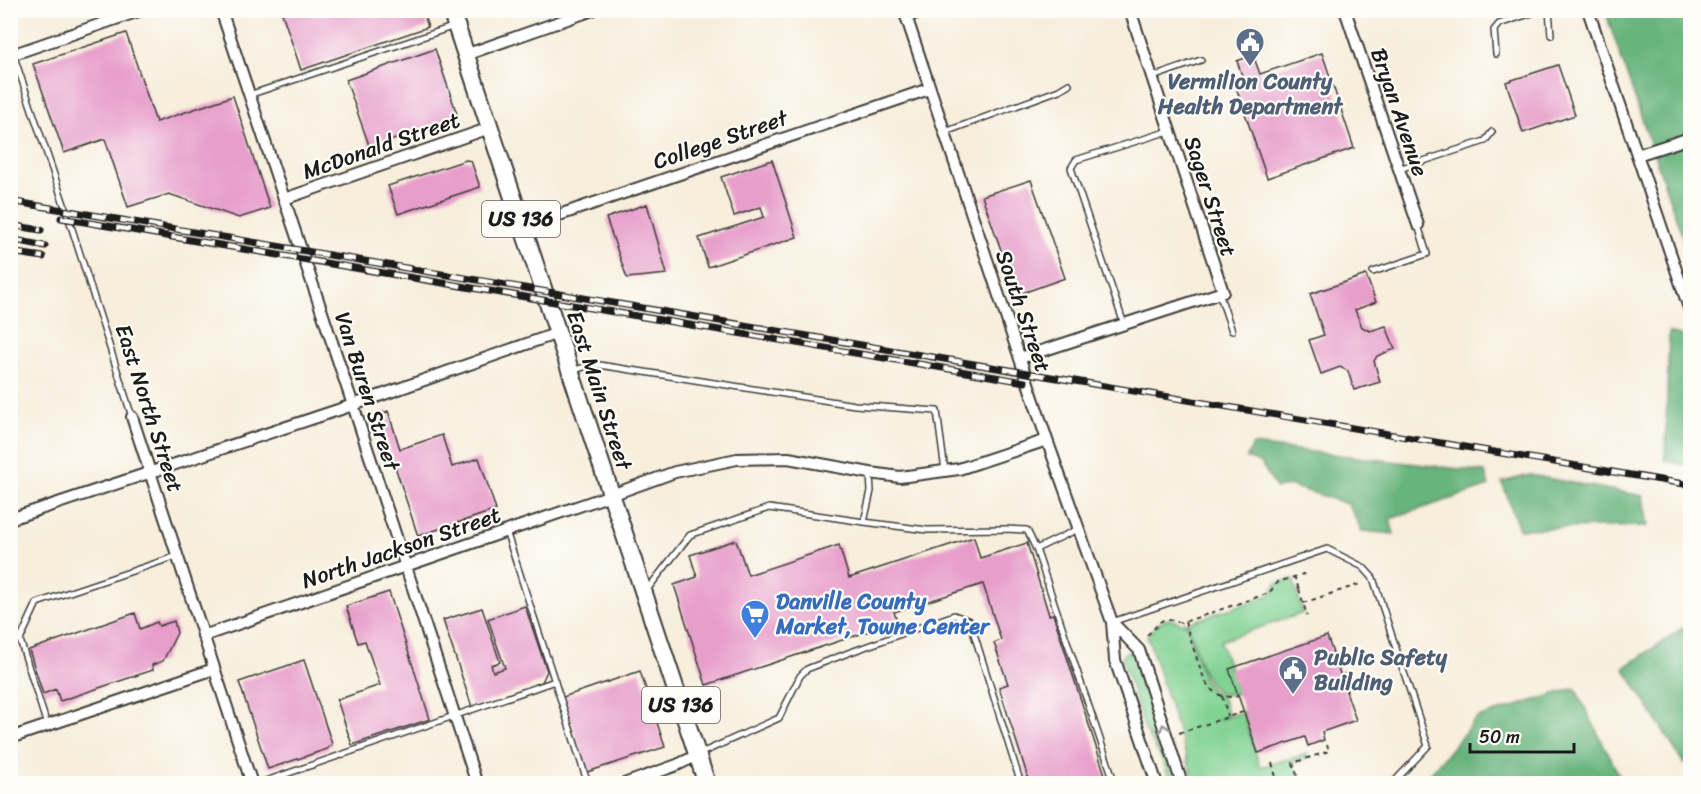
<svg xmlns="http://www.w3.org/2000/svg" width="1701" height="794" viewBox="0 0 1701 794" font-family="Sriracha,sans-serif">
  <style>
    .green { fill: #80d293; stroke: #4e7758; stroke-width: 1.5 }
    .forest { fill: #68b47d; stroke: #42684c; stroke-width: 1.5 }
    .building { fill: #e79ecb }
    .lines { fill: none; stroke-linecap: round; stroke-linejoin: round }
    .service-casing { stroke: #3d3c39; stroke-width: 8 }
    .minor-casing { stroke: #3d3c39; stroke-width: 14 }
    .primary-casing { stroke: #3d3c39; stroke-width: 20 }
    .path { stroke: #3d3c39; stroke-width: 2; stroke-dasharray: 4.5 4.5; stroke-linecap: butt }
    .service { stroke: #fff; stroke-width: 5 }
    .minor { stroke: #fff; stroke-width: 10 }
    .primary { stroke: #fff; stroke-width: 16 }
    .rail-casing { stroke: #1c1c1c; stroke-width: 7 }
    .rail { stroke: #fdfcf7; stroke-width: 4.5; stroke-dasharray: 14; stroke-linecap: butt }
    .oneway { stroke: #999 }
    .labels { text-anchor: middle; stroke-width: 4.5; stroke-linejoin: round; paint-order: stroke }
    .shield { fill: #fdfcf7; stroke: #605f5e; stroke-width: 1.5 }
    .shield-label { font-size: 21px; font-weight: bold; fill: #1c1c1c }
    .service-label { font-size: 22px; font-weight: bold; fill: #4e5e75; stroke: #fdfcf7 }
    .street-label { font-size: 22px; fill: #1c1c1c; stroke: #fdfcf7 }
    .shop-label { font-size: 22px; font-weight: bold; fill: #366cbe; stroke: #fdfcf7; text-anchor: start }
  </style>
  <rect width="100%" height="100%" fill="#fdfcf7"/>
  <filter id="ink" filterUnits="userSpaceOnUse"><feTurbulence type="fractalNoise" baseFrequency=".0167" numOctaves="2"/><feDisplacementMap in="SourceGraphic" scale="12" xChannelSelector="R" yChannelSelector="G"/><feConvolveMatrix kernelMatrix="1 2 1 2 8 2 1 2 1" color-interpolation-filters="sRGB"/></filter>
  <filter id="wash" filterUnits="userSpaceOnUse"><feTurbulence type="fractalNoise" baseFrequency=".008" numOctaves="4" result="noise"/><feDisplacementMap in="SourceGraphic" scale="24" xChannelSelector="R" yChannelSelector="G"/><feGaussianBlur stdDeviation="1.35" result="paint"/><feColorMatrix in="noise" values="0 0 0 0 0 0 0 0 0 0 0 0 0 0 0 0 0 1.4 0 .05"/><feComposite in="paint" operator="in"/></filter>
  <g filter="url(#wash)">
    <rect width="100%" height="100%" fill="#f7eedc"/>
    <path class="green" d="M 1293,579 L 1303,613 L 1220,641 L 1238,693 C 1203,705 1196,646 1188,623 L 1270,595 L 1277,583 Z
      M 1169,619 L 1181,623 L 1186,622 L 1204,680 L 1211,690 L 1222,696 L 1228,716 L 1218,720 L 1243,712 L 1260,767 L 1307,754 L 1308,758 L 1293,763 L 1300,783 L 1195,783 L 1147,635 C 1156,628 1155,622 1169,619 Z
      M 1127,652 L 1134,655 L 1177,783 L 1171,783 L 1163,761 L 1145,730 L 1122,659 L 1123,655 Z"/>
    <path class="forest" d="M 1605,11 L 1690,11 L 1690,259 Z
      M 1669,332 L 1690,338 L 1690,466 L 1665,461 Z
      M 1253,445 L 1485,472 L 1489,486 L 1390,519 L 1394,534 L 1362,531 L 1348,504 L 1291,486 L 1276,488 L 1261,463 L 1246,458 Z
      M 1530,475 L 1643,496 L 1648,526 L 1519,529 L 1502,482 Z
      M 1690,623 L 1690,759 L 1684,764 L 1624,668 Z
      M 1575,688 L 1623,783 L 1422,783 L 1477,718 Z"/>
    <g id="blocks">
      <path class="building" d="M 281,10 L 422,10 L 428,27 L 301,70 Z
        M 126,33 L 156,122 L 233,96 L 270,208 L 239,218 L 169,194 L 128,207 L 105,139 L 64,153 L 33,64 Z
        M 435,49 L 458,117 L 370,148 L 346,80 Z
        M 1322,53 L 1354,148 L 1267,178 L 1235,84 L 1244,81 L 1237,61 L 1253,55 L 1260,74 Z
        M 1558,65 L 1575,115 L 1523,133 L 1506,82 Z
        M 466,160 L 471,161 L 480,187 L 398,214 L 388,186 Z
        M 772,160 L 797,237 L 708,267 L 699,238 L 764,217 L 761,207 L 734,216 L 721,177 Z
        M 1031,180 L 1065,278 L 1017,295 L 982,196 Z
        M 647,204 L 667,274 L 627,278 L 606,218 Z
        M 1366,275 L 1376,302 L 1355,310 L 1362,327 L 1370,331 L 1386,326 L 1395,349 L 1377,356 L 1374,361 L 1380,382 L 1354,390 L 1348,371 L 1340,367 L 1321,374 L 1309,340 L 1324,335 L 1310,294 Z
        M 388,411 L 400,449 L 442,435 L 452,467 L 479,458 L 496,510 L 418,536 L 378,415 Z
        M 974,537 L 980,558 L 1027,543 L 1049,615 L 1053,614 L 1108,784 L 1030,784 L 999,687 L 1008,684 L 994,643 L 1001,640 L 983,584 L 894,612 L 897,622 L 706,685 L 674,585 L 697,577 L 690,555 L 736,540 L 748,575 L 839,545 L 849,578 Z
        M 389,592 L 430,719 L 352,745 L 337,700 L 380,685 L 365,641 L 358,643 L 346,606 Z
        M 525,606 L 547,671 L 542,682 L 472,707 L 443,620 L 482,608 L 500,662 L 491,665 L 493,672 L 505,668 L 488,619 Z
        M 135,613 L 140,629 L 157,622 L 159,626 L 174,621 L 177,633 L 163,661 L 152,665 L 153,670 L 60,701 L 56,689 L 43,694 L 29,650 Z
        M 1327,636 L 1356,720 L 1322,732 L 1324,740 L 1308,746 L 1305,737 L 1258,753 L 1229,669 Z
        M 304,660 L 332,744 L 327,749 L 268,769 L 239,682 Z
        M 640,671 L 665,747 L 587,772 L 563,697 Z"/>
    </g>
  </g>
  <g filter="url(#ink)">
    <use href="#blocks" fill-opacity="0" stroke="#3d3c39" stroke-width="1.5"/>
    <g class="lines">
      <g class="service-casing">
        <path id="service" d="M 1549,10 L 1551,35
          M 10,45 L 66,210 L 132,417
          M 1496,54 L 1494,30 L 1499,24 L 1541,10
          M 1153,77 L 1201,60
          M 249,95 L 455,26
          M 945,132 L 1059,90 L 1069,84
          M 1399,169 L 1485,141 L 1492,132
          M 1373,272 L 1427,254 L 1418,225
          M 1219,293 L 1232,331
          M 1124,324 L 1071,168 L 1076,160 L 1169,131
          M 572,371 L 593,364 L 855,405 L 937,411 L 945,471
          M 870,474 L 871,491 L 864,522 L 927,530 L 1006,529 L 1027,530 L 1036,549 L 1115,784
          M 506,531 L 588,784
          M 1036,549 L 1078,529
          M 646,591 L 690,535 L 769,508 L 864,522
          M 1112,622 L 1327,549 L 1363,567 L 1373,578 L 1428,746 L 1392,784
          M 47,725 L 20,640 L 37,603 L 177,556
          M 699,754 L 779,718 L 800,676 L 807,669 L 848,653 L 954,615 L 970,621 L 1021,784
          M 257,784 L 555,681"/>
      </g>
      <g class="minor-casing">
        <path id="minor" d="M 221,10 L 353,405 L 477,784
          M 904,10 L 1047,440 L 1112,622 L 1115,660 L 1157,784
          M 1345,10 L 1418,225
          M 1588,10 L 1690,311
          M 906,17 L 925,10
          M 14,54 L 142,10
          M 465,55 L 593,10
          M 1637,155 L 1690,138
          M 284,199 L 490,128
          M 524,227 L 929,89
          M 1020,358 L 1223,292 L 1130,10
          M 132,417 L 252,784
          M 10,519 L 353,405 L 558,333
          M 1112,622 L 1139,650 L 1182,784
          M 203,636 L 611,495 L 675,472 L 737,459 L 788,458 L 870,473 L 900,477 L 959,469 L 1047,440
          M 10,738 L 214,669
          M 624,784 L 677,765 L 698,755"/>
      </g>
      <g class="primary-casing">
        <path id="primary" d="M 451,10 L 707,784"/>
      </g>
      <path class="path" d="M 1294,576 L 1299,589 L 1301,589
        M 1299,589 L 1307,616
        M 1303,603 L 1360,584
        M 1185,622 C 1189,635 1193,647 1197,659 C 1205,682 1210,701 1239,696
        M 1147,635 C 1163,623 1156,615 1181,623 L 1269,593 L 1278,582 L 1303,574 L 1304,575
        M 1347,692 L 1342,675 L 1347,673
        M 1222,696 L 1228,716
        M 1179,733 L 1243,712
        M 1272,763 L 1278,784
        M 1300,784 L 1293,763 L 1329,751 L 1327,745"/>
      <use href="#service" class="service"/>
      <use href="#minor" class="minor"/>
      <use href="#primary" class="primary"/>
      <g class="rail-casing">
        <path id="rail" d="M 10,201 L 1690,485
          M 61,218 L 1025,382
          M 10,225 L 41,230
          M 10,239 L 45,246
          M 10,252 L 43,257"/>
      </g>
      <use href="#rail" class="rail"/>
    </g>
    <defs><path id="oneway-chevron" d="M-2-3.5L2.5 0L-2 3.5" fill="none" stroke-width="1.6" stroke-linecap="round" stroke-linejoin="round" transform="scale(1.5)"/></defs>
    <use class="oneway" href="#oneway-chevron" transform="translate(1164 728) rotate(-108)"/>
  </g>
  <defs>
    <g id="civic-pin" transform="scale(1.5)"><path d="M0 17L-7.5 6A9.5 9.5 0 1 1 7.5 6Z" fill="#5c6f8a" stroke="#fdfcf7"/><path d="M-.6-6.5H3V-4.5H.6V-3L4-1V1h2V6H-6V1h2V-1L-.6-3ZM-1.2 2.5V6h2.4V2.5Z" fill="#fff"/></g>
    <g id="supermarket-pin" transform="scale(1.5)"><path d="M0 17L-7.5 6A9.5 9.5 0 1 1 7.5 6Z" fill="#3f7fe0" stroke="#fdfcf7"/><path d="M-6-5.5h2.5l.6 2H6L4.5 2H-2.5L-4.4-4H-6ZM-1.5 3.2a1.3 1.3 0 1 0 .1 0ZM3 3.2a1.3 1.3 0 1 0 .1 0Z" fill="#fff"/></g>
  </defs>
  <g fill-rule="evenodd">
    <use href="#civic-pin" x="1250" y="42"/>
    <use href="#supermarket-pin" x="755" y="614"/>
    <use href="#civic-pin" x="1293" y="670"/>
  </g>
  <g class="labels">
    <g class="shield">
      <rect x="482" y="201" width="78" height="36" rx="4.5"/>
      <rect x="642" y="687" width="78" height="36" rx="4.5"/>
    </g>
    <g class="shield-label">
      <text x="521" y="226">US 136</text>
      <text x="681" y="712">US 136</text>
    </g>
    <g class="service-label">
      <text x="1250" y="89">Vermilion County<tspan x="1250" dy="25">Health Department</tspan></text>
      <text x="1314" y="665" text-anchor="start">Public Safety<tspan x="1314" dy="25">Building</tspan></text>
    </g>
    <g class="street-label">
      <text transform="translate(1400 112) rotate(71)" y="8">Bryan Avenue</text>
      <text transform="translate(720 139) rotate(-19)" y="8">College Street</text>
      <text transform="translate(381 145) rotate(-19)" y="8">McDonald Street</text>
      <text transform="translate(1211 196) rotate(72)" y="8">Sager Street</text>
      <text transform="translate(1024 311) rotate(71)" y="8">South Street</text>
      <text transform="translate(600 390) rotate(72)" y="8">East Main Street</text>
      <text transform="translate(368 391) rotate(72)" y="8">Van Buren Street</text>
      <text transform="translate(150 408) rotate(72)" y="8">East North Street</text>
      <text transform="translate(401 547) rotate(-19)" y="8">North Jackson Street</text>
    </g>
    <g class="shop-label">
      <text x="776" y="609">Danville County<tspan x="776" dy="25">Market, Towne Center</tspan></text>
    </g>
  </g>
  <rect width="1701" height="794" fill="none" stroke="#fdfcf7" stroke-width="36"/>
  <path d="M1470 743v9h104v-9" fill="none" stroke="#1c1c1c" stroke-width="3"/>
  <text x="1479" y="743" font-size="18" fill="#1c1c1c" stroke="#fdfcf7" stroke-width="4.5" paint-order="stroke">50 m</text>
</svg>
